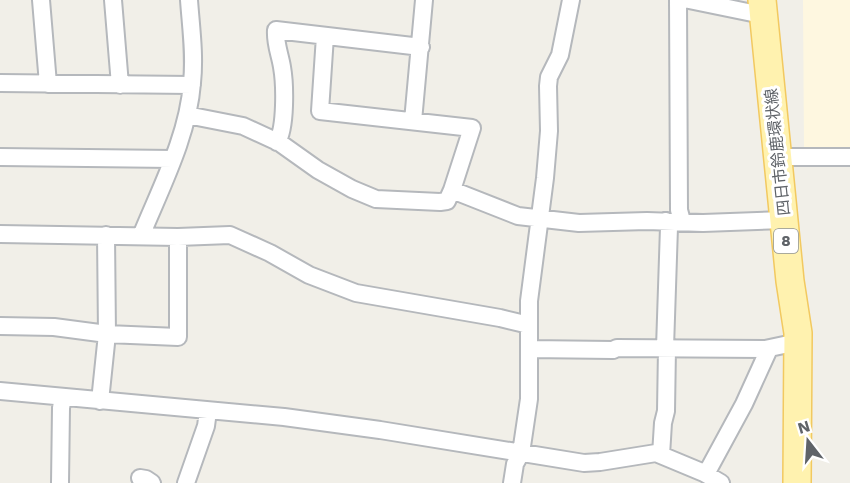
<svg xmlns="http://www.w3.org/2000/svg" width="850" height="483" viewBox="0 0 850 483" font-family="'Work Sans','Noto Sans JP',sans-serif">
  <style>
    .commercial { fill: #fef7e0 }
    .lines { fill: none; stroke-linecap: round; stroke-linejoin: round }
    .street-casing { stroke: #b5b8bc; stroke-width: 20 }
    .primary-casing { stroke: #f2c960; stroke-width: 30 }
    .street { stroke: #fff; stroke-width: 16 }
    .primary { stroke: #fff2af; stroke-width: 27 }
    .labels { text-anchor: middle; stroke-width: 6; stroke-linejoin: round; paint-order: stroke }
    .shield { fill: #fff; stroke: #8f9295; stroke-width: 1.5 }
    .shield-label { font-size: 15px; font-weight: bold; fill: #5f6368 }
    .street-label { font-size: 16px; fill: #5f6368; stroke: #fff }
  </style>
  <rect width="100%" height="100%" fill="#f1efe8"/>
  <path class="commercial" d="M 803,0 L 850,0 L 850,149 L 804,149 Z"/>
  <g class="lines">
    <g class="street-casing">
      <path id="street" d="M 41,0 L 48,84
        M 113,0 L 120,85
        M 678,0 L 679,210 L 682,221
        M 689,0 L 762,15
        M 325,36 L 320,111 L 472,128 L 452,190
        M 0,83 L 192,85
        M 187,115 L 243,126 L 280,143 L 318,170 L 352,189 L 376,199 L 440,202 L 447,201 L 452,190 L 518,216 L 579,223 L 647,221 L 703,223 L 784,220
        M 413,121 L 424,0
        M 277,142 C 286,128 285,84 282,67 C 280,54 275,44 276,30 L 421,47
        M 0,157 L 173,159
        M 778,157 L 850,157
        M 0,234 L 178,237 L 178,337 L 107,334 L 54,327 L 0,326
        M 141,236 C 161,187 188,136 192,83 C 195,55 191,28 189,0
        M 178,237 L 230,235 L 270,253 L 309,275 L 356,293 L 500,318 L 529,325
        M 665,348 L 669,227 L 666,221
        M 529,349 L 613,350 L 617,348 L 765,349 L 798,342
        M 0,391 L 284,417 L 380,430 L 584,463 L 600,462 L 656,453 L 704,473 L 721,483
        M 100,401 L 107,334 L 106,235
        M 661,455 L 663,423 L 666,411 L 667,348
        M 706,474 L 744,404 L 769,349
        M 140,478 L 146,479 L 152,483
        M 60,483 L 61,408 L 63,397
        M 186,483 L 206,426 L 208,411
        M 512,483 L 515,464 L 521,453 L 529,399 L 529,301 L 545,178 L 549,131 L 548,86 L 549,77 L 560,55 L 571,0"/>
    </g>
    <g class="primary-casing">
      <path id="primary" d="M 762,0 L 790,281 L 798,333 L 797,483"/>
    </g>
    <use href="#street" class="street"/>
    <use href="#primary" class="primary"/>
  </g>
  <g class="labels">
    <rect class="shield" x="774" y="229" width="24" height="24" rx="4.5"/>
    <g class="shield-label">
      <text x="786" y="246">8</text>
    </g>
    <g class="street-label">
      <text transform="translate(777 152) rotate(-96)" y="6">四日市鈴鹿環状線</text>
    </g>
  </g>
  <g transform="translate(808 441) rotate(343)" stroke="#ffffff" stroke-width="4.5" paint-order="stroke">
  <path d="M0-4.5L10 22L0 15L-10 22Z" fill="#5f6368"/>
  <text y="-9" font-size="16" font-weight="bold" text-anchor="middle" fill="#5f6368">N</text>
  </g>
</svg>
